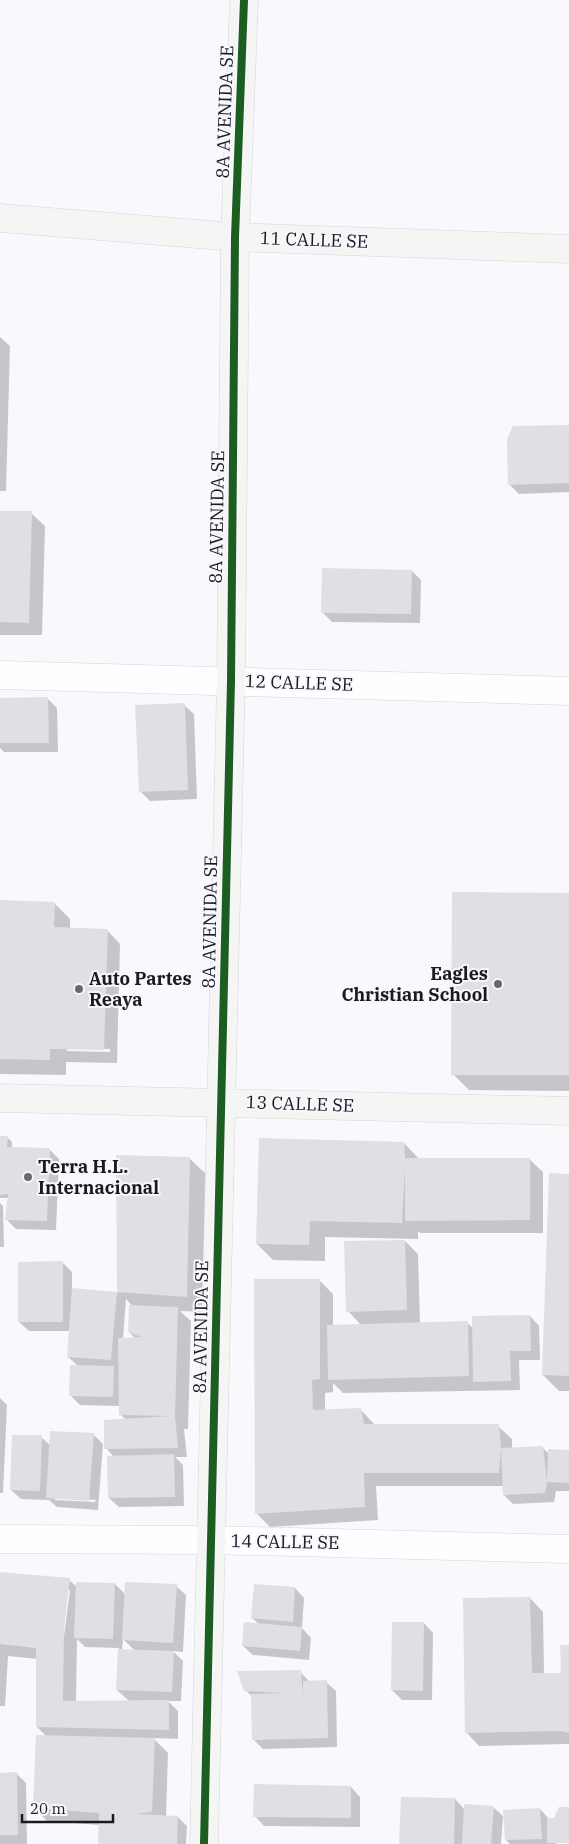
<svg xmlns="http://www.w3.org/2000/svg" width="569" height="1844" viewBox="0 0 569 1844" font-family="'IBM Plex Serif',serif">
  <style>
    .shadow { fill: #0003; fill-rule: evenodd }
    .building { fill: #dfdfe4 }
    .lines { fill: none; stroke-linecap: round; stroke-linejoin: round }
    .street-casing { stroke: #d4d5da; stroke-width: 29 }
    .secondary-casing { stroke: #d4d5da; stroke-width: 29 }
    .street { stroke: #fefeff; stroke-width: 28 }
    .secondary { stroke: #f5f5f3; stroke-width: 28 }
    .cycleway-casing { stroke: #f7f7fe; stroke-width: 11 }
    .cycleway { stroke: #1b5e20; stroke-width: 8 }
    .poi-dot { fill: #68686d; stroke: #f7f7fe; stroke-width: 2 }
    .labels { text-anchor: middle; stroke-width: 4; stroke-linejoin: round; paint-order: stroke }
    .street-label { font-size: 18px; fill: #1a1b20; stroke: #f7f7fe }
    .poi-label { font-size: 18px; font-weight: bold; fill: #1a1b20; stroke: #f7f7fe; text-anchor: start }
  </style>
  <rect width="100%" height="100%" fill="#f8f8fd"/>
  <path class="shadow" d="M 0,337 L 10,346 L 6,491 L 0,491 Z
    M 569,426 L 569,492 L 519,494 L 509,484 Z
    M 0,512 L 31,513 L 45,526 L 42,635 L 0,635 Z
    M 412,571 L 421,580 L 420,623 L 332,622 L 322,612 Z
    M 0,699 L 48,699 L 57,708 L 58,752 L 4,752 L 0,748 Z
    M 184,705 L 194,714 L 197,799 L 150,801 L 140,791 Z
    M 569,894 L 569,1091 L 469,1090 L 453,1074 Z
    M 0,901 L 54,903 L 70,919 L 70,929 L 107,930 L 120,944 L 117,1063 L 66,1062 L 66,1075 L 0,1074 ZM 67,1048 L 110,1049 L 110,1052 L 67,1051 Z
    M 0,1137 L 7,1137 L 12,1142 L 12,1148 L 50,1150 L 59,1159 L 56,1230 L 16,1229 L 6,1219 L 9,1198 L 0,1198 Z
    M 404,1143 L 420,1160 L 529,1159 L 543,1172 L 543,1233 L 420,1233 L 418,1231 L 418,1239 L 325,1237 L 325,1261 L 273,1260 L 257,1244 Z
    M 117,1157 L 189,1158 L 206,1174 L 202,1312 L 180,1311 L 191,1321 L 188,1429 L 184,1429 L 187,1457 L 175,1457 L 183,1465 L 184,1506 L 119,1507 L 109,1498 L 114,1457 L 106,1448 L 126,1420 L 120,1414 L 120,1406 L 80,1405 L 70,1395 L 78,1366 L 68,1357 L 70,1331 L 29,1331 L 19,1322 L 63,1263 L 72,1272 L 72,1290 L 118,1293 ZM 126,1299 L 133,1307 L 129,1332 L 136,1339 L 123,1339 Z
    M 569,1175 L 569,1391 L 559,1391 L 543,1375 Z
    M 0,1203 L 3,1206 L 4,1247 L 0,1247 Z
    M 405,1241 L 418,1254 L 420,1324 L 467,1323 L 474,1329 L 530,1316 L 539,1326 L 540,1360 L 519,1360 L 520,1390 L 343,1393 L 333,1383 L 333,1392 L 325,1393 L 325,1411 L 361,1410 L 375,1425 L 498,1426 L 512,1439 L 512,1449 L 543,1448 L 549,1454 L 569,1451 L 569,1491 L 556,1491 L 554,1502 L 513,1504 L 504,1495 L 504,1486 L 376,1486 L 378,1520 L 270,1527 L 257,1514 L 320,1281 L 333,1294 L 333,1326 L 361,1325 L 348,1311 Z
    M 0,1398 L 7,1405 L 3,1493 L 0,1493 Z
    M 93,1434 L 103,1444 L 98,1510 L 57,1507 L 49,1500 L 21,1499 L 11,1490 L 41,1437 L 51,1446 ZM 55,1497 L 96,1500 L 95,1502 L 55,1500 Z
    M 0,1573 L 69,1580 L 77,1587 L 115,1584 L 126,1595 L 176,1586 L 186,1595 L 183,1652 L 173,1651 L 183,1661 L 181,1701 L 168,1701 L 178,1711 L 178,1739 L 153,1738 L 168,1753 L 166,1816 L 178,1817 L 187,1826 L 186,1844 L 99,1844 L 100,1825 L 47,1821 L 34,1808 L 46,1736 L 37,1727 L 38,1659 L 8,1656 L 5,1706 L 0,1706 ZM 67,1590 L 70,1590 L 64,1636 L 62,1636 ZM 77,1639 L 85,1647 L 119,1648 L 117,1690 L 129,1701 L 76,1702 ZM 123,1639 L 134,1650 L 122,1650 Z
    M 295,1588 L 304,1598 L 302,1628 L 311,1638 L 309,1660 L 253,1655 L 243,1646 L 259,1624 L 252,1618 Z
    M 530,1598 L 543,1612 L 544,1674 L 562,1676 L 569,1646 L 569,1744 L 479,1746 L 466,1732 Z
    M 424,1623 L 433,1633 L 432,1700 L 402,1700 L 392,1690 Z
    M 300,1672 L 310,1682 L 326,1682 L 336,1691 L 337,1747 L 263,1749 L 253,1739 L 253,1697 L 245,1690 Z
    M 16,1773 L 26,1783 L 27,1844 L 0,1844 L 0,1774 Z
    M 351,1787 L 360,1797 L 360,1827 L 264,1826 L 255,1816 Z
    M 455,1799 L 465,1810 L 493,1807 L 503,1816 L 501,1844 L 401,1844 Z
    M 569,1808 L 569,1842 L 556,1842 L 556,1844 L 510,1844 L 506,1840 L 540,1809 L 549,1819 L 555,1819 Z"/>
  <path class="building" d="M 569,425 L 569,483 L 508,485 L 507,439 L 513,426 Z
    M 0,511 L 32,511 L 29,623 L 0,622 Z
    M 322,568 L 412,570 L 411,614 L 321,613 Z
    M 48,697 L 49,743 L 0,743 L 0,698 Z
    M 185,703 L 188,790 L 139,792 L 135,705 Z
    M 452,892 L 569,893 L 569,1075 L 451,1075 Z
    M 0,900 L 55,902 L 54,927 L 108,929 L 104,1050 L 50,1049 L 50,1060 L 0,1059 Z
    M 0,1136 L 8,1136 L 7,1147 L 50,1148 L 47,1221 L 5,1220 L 8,1194 L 0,1195 Z
    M 259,1138 L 404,1142 L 405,1158 L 530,1158 L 530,1220 L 405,1221 L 405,1167 L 402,1223 L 310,1221 L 309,1245 L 256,1244 Z
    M 116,1155 L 190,1157 L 187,1297 L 117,1292 Z
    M 549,1173 L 569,1174 L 569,1376 L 542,1375 Z
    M 405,1240 L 407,1310 L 346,1312 L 344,1241 Z
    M 63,1261 L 63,1322 L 18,1322 L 18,1262 Z
    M 254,1279 L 320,1279 L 320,1379 L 312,1380 L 313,1410 L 361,1408 L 364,1424 L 499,1424 L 501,1448 L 543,1446 L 547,1482 L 545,1493 L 503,1495 L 501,1448 L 499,1473 L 364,1473 L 365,1507 L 255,1514 Z
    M 72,1288 L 117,1292 L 111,1360 L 67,1357 Z
    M 129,1305 L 178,1307 L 175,1416 L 178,1448 L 104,1449 L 104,1420 L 170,1416 L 119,1415 L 118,1338 L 142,1337 L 128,1332 Z
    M 530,1315 L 531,1351 L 510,1351 L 511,1381 L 473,1382 L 472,1316 Z
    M 468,1321 L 469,1376 L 328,1380 L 327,1325 Z
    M 70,1365 L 114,1366 L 113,1397 L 69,1396 Z
    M 50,1431 L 94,1433 L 89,1501 L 46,1498 Z
    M 12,1435 L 42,1435 L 40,1491 L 10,1490 Z
    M 548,1449 L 569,1450 L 569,1483 L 547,1482 Z
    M 174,1454 L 175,1497 L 108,1498 L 107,1456 Z
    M 0,1572 L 70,1578 L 64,1630 L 63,1701 L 169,1700 L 169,1730 L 36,1727 L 36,1648 L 0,1644 Z
    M 76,1582 L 115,1583 L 113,1639 L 74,1638 Z
    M 125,1582 L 177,1584 L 173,1643 L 122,1640 Z
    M 254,1584 L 295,1587 L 293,1622 L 251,1618 Z
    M 530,1597 L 532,1673 L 561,1673 L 560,1645 L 569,1645 L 569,1733 L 561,1731 L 465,1733 L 463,1598 Z
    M 244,1622 L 302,1627 L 300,1651 L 242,1646 Z
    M 392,1622 L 424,1622 L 423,1691 L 391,1690 Z
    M 118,1649 L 174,1651 L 172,1692 L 116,1690 Z
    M 301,1670 L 303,1698 L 303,1681 L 327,1680 L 328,1738 L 252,1740 L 251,1694 L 284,1693 L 244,1691 L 237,1671 Z
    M 36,1735 L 155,1738 L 152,1812 L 135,1814 L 178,1816 L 177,1844 L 98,1844 L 99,1813 L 33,1808 Z
    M 17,1772 L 18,1835 L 0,1835 L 0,1773 Z
    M 254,1784 L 351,1786 L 351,1818 L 253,1817 Z
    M 401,1797 L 455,1798 L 454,1844 L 399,1844 Z
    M 464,1804 L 494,1806 L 491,1844 L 462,1844 Z
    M 559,1807 L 569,1807 L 569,1843 L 547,1843 L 547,1818 L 554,1818 Z
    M 540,1808 L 542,1839 L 505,1840 L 503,1810 Z"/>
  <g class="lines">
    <g class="street-casing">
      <path id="street" d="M 0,675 L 569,691
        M 0,1539 L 211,1540 L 569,1549"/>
    </g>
    <g class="secondary-casing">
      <path id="secondary" d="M 0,218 L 235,237 L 569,249
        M 0,1098 L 569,1111
        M 204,1844 L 231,681 L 235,237 L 244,0"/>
    </g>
    <use href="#street" class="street"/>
    <use href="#secondary" class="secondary"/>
    <g class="cycleway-casing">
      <path id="cycleway" d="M 204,1844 L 231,681 L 235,237 L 244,0"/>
    </g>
    <use href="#cycleway" class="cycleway"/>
  </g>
  <g class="poi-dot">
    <circle cx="498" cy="984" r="5"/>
    <circle cx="79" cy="989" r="5"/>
    <circle cx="28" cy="1177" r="5"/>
  </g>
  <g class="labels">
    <g class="street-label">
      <text transform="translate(225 112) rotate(-88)" y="6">8A AVENIDA SE</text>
      <text transform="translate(314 240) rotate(2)" y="6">11 CALLE SE</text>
      <text transform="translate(217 517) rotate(-89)" y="6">8A AVENIDA SE</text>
      <text transform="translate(299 683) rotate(2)" y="6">12 CALLE SE</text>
      <text transform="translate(210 922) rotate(-89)" y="6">8A AVENIDA SE</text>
      <text transform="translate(300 1104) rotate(2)" y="6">13 CALLE SE</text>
      <text transform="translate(201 1327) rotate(-89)" y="6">8A AVENIDA SE</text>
      <text transform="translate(285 1542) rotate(1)" y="6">14 CALLE SE</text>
    </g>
    <g class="poi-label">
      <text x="488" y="980" text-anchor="end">Eagles<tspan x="488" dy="21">Christian School</tspan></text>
      <text x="89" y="985">Auto Partes<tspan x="89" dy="21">Reaya</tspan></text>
      <text x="38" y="1173">Terra H.L.<tspan x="38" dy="21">Internacional</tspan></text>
    </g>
  </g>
  <path d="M22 1814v8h91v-8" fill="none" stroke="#1a1b20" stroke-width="2.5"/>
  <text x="30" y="1814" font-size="15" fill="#1a1b20" stroke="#f7f7fe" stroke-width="4" paint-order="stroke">20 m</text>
</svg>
